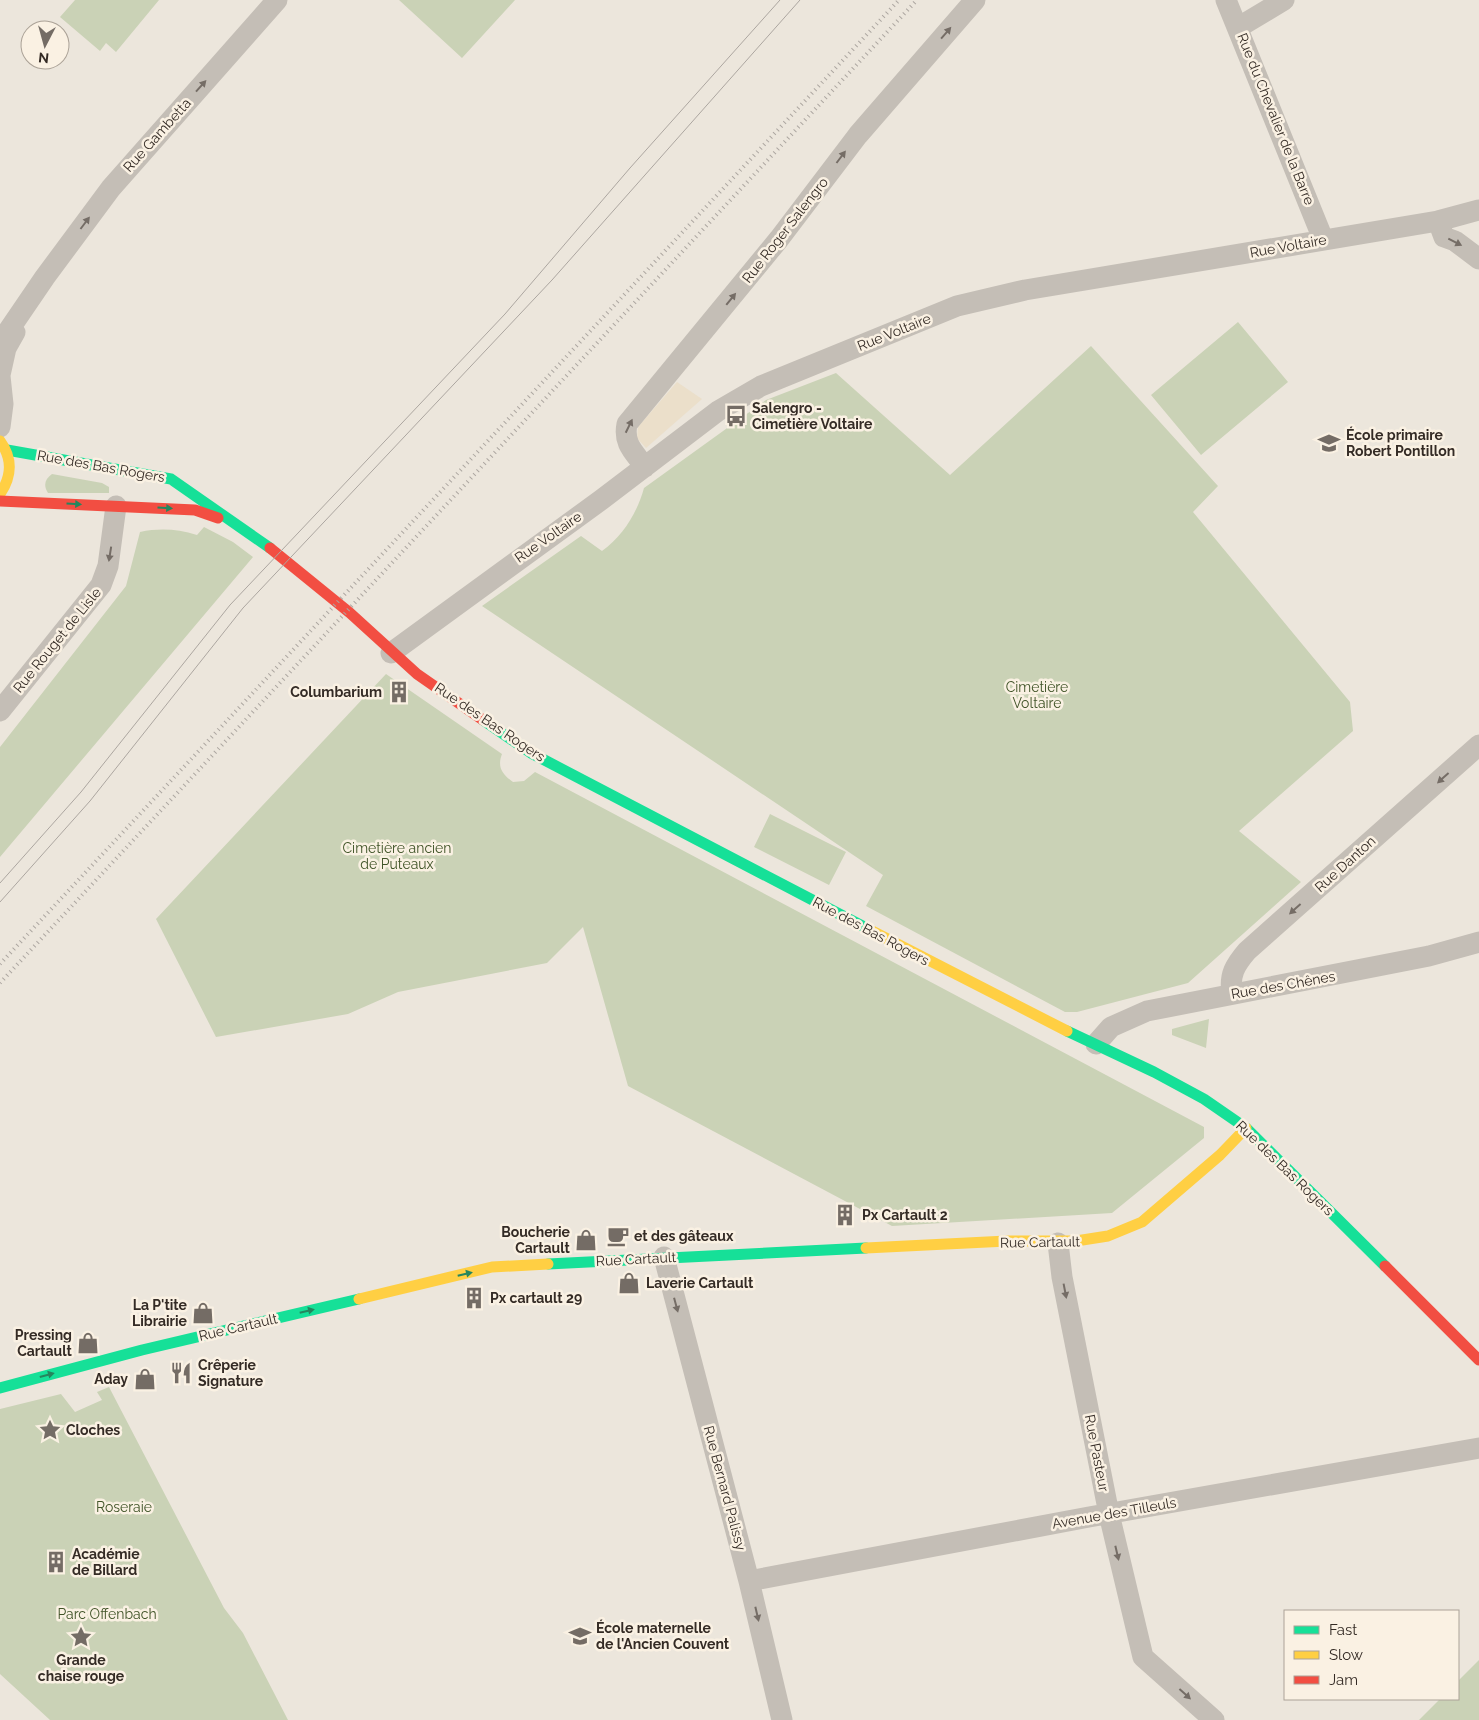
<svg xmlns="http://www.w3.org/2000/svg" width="1479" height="1720" viewBox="0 0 1479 1720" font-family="Raleway,sans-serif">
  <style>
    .green { fill: #cad2b6 }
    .plaza { fill: #ebdfca }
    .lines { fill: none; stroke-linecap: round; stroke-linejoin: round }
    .street { stroke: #c4beb6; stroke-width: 21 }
    .fast { stroke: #16e098; stroke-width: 11 }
    .slow { stroke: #ffcf43; stroke-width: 11 }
    .jam { stroke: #f24e42; stroke-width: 11 }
    .tram { stroke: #aca6a0; stroke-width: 1 }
    .rail { stroke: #aca6a0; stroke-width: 4; stroke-dasharray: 1 4; stroke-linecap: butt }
    .oneway { fill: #756d66 }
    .oneway2 { fill: #25865e }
    .labels { text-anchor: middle; stroke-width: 5; stroke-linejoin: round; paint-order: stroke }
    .street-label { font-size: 14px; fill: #342b25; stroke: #faf1e3 }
    .poi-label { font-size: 14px; font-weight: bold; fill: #342b25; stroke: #faf1e3; text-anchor: start }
    .park-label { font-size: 14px; fill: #405428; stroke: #faf1e3 }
  </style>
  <rect width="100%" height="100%" fill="#ece6dc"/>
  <path class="green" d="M 75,0 L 159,0 L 116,52 L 106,43 L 100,51 L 60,17 Z
    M 399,0 L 515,0 L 462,58 Z
    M 1238,322 L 1288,382 L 1201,455 L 1151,395 Z
    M 1091,346 L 1218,486 L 1193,512 L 1350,702 L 1353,731 L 1239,831 L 1301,882 L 1188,983 L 1077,1012 L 1065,1012 L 866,906 L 883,875 L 482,606 L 581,536 L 602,551 C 623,536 637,513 644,488 L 766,400 L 836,373 L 950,475 Z
    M 52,474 L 102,483 L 109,487 L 109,493 L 48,493 C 43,485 45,479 52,474 Z
    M 204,527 L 233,542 L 253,557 L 0,857 L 0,747 L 126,586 L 140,532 C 160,528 177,529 197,535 Z
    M 386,674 L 502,754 C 497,767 502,774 513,782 L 524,781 L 535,772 L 1204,1127 L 1204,1138 L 1112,1213 L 892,1226 L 628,1086 L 583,927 L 547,963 L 398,992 L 348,1014 L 216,1037 L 156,919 Z
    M 770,814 L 846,852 L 829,885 L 754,847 Z
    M 1209,1019 L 1206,1048 L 1172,1035 L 1172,1029 Z
    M 109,1387 L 224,1608 L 243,1633 L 288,1720 L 50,1720 L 0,1674 L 0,1409 L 61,1394 L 75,1412 L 102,1400 L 97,1392 Z
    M 1479,1660 L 1479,1720 L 1419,1720 L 1440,1699 L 1458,1699 L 1458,1681 Z"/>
  <path class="plaza" d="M 677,382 L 702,399 L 646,448 L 637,438 L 638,427 Z"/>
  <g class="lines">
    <path class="street" d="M 1226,0 L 1323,239
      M 1239,27 L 1284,0
      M 1438,221 L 1444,237 L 1455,241 L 1479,259
      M 0,343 L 45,277 L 111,188 L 277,0
      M 0,375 L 6,348 L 15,332
      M 0,376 L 3,404 L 0,427
      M 645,467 C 634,452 623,444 627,424 L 779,239 L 858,135 L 975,0
      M 391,653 L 601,500 L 718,411 L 761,386 L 957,306 L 1025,290 L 1438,221 L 1479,210
      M 0,711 L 101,585 L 108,566 L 116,506
      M 1232,993 C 1229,975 1235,965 1247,951 L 1479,745
      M 1096,1044 L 1111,1027 L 1147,1011 L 1429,956 L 1479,942
      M 1058,1243 L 1062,1277 L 1109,1514 L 1143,1657 L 1214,1720
      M 664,1257 L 749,1581 L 782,1720
      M 749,1581 L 1089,1517 L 1479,1448"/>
    <path class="fast" d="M 7,450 L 171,479 L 270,548
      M 483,720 L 531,753 L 868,929
      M 1067,1031 L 1154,1072 L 1204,1099 L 1246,1128 L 1385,1266
      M 548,1264 L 866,1248
      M 0,1388 L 142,1350 L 359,1299"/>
    <path class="slow" d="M 0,441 C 13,459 12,476 0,494
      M 868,929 L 1067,1031
      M 866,1248 L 1007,1241 L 1076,1241 L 1108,1236 L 1142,1222 L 1220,1155 L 1246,1128
      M 359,1299 L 492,1267 L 548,1264"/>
    <path class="jam" d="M 0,501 L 195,510 L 218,518
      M 270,548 L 350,613 L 417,674 L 483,720
      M 1385,1266 L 1479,1360"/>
    <path class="tram" d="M 0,883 L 81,792 L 230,605 L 505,314 L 630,168 L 780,0
      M 0,902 L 90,801 L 243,608 L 552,280 L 800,0"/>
    <path class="rail" d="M 0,964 L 899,0
      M 0,983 L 917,0"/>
  </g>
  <defs><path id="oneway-solid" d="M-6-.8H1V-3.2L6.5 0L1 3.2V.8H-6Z" transform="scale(1.25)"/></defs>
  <g class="oneway">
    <use href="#oneway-solid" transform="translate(946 33) rotate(-49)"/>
    <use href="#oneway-solid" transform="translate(201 86) rotate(-48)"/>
    <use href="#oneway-solid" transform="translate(841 157) rotate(-53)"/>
    <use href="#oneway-solid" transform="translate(85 223) rotate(-53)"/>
    <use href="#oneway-solid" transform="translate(1455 242) rotate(27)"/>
    <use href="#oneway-solid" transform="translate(731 299) rotate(-51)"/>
    <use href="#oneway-solid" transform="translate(629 426) rotate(-64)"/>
    <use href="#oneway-solid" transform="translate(110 554) rotate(99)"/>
    <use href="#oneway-solid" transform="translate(1443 778) rotate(138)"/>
    <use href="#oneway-solid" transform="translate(1295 909) rotate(138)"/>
    <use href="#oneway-solid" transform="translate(1065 1291) rotate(79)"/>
    <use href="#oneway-solid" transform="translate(676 1305) rotate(75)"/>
    <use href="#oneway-solid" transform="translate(1117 1553) rotate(77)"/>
    <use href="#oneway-solid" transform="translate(757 1614) rotate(77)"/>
    <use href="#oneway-solid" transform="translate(1185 1694) rotate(42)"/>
  </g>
  <g class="oneway2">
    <use href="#oneway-solid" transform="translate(74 504) rotate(3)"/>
    <use href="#oneway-solid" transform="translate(165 508) rotate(3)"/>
    <use href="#oneway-solid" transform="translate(465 1274) rotate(-13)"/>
    <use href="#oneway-solid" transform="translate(307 1311) rotate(-13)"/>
    <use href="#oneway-solid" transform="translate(47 1375) rotate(-15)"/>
  </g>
  <defs>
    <g id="bus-bare" transform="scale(1.725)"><path d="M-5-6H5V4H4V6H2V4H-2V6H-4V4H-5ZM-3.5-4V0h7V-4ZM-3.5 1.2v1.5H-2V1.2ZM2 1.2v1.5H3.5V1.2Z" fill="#746c65" stroke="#faf1e3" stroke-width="2.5" paint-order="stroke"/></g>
    <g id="school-bare" transform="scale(1.725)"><path d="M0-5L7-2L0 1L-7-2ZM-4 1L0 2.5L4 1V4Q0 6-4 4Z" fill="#746c65" stroke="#faf1e3" stroke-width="2.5" paint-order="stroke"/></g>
    <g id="building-bare" transform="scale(1.725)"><path d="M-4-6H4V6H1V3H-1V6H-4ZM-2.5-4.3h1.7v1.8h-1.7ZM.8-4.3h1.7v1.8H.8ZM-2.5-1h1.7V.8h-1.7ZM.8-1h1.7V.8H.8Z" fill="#746c65" stroke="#faf1e3" stroke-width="2.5" paint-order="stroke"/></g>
    <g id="cafe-bare" transform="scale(1.725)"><path d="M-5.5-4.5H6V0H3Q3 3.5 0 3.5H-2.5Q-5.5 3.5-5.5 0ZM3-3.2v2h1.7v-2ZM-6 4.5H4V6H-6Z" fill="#746c65" stroke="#faf1e3" stroke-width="2.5" paint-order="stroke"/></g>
    <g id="shop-bare" transform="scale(1.725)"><path d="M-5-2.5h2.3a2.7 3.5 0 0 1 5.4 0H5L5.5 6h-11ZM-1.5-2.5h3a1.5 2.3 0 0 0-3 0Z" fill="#746c65" stroke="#faf1e3" stroke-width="2.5" paint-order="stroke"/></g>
    <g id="restaurant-bare" transform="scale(1.725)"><path d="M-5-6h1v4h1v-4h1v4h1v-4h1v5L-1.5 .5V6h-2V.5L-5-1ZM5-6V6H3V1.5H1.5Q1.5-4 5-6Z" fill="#746c65" stroke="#faf1e3" stroke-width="2.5" paint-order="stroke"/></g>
    <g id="sight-bare" transform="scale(1.725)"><path d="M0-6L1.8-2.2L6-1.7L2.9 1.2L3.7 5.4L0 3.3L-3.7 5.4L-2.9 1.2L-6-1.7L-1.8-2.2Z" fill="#746c65" stroke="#faf1e3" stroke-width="2.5" paint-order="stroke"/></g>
  </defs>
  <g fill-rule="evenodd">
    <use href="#bus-bare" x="736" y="416"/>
    <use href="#school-bare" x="1329" y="443"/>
    <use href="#building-bare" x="399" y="692"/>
    <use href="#building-bare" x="845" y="1215"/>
    <use href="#cafe-bare" x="618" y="1236"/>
    <use href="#shop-bare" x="586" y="1240"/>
    <use href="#shop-bare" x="629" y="1283"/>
    <use href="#building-bare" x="474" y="1298"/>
    <use href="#shop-bare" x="203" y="1313"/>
    <use href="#shop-bare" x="88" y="1343"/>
    <use href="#restaurant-bare" x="181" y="1373"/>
    <use href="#shop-bare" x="145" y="1379"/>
    <use href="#sight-bare" x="50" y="1430"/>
    <use href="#building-bare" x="56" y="1562"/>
    <use href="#school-bare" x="580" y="1636"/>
    <use href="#sight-bare" x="81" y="1637"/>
  </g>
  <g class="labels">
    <g class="street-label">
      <text transform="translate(1276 119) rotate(68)" y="5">Rue du Chevalier de la Barre</text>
      <text transform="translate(157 135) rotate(-48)" y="5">Rue Gambetta</text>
      <text transform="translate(785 230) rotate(-52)" y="5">Rue Roger Salengro</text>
      <text transform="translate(1288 246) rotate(-10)" y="5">Rue Voltaire</text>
      <text transform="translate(894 332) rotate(-22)" y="5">Rue Voltaire</text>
      <text transform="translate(101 466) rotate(10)" y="5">Rue des Bas Rogers</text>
      <text transform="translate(548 537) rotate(-35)" y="5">Rue Voltaire</text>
      <text transform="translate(57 640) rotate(-51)" y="5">Rue Rouget de Lisle</text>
      <text transform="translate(490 722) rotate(34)" y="5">Rue des Bas Rogers</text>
      <text transform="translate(1345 864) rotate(-42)" y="5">Rue Danton</text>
      <text transform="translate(871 931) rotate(28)" y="5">Rue des Bas Rogers</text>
      <text transform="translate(1283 985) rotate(-10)" y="5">Rue des Chênes</text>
      <text transform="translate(1285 1168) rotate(44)" y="5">Rue des Bas Rogers</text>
      <text transform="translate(1040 1242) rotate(-1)" y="5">Rue Cartault</text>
      <text transform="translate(636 1259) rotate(-3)" y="5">Rue Cartault</text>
      <text transform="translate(238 1327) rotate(-13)" y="5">Rue Cartault</text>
      <text transform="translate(1097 1453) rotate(79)" y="5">Rue Pasteur</text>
      <text transform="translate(725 1488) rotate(75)" y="5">Rue Bernard Palissy</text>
      <text transform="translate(1114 1513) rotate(-10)" y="5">Avenue des Tilleuls</text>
    </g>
    <g class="poi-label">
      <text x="752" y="413">Salengro -<tspan x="752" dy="16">Cimetière Voltaire</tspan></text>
      <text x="1346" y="440">École primaire<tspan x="1346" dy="16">Robert Pontillon</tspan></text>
      <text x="382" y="697" text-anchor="end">Columbarium</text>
      <text x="862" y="1220">Px Cartault 2</text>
      <text x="570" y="1237" text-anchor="end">Boucherie<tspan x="570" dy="16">Cartault</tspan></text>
      <text x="634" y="1241">et des gâteaux</text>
      <text x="646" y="1288">Laverie Cartault</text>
      <text x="490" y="1303">Px cartault 29</text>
      <text x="187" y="1310" text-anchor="end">La P'tite<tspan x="187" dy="16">Librairie</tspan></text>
      <text x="72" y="1340" text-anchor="end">Pressing<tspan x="72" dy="16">Cartault</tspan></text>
      <text x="198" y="1370">Crêperie<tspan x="198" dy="16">Signature</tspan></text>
      <text x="128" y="1384" text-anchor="end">Aday</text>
      <text x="66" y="1435">Cloches</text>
      <text x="72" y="1559">Académie<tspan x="72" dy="16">de Billard</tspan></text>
      <text x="596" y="1633">École maternelle<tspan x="596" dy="16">de l'Ancien Couvent</tspan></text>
      <text x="81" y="1665" text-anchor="middle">Grande<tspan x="81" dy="16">chaise rouge</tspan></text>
    </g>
    <g class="park-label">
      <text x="1037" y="692">Cimetière<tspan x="1037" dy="16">Voltaire</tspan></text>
      <text x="397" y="853">Cimetière ancien<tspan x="397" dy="16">de Puteaux</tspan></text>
      <text x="124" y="1512">Roseraie</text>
      <text x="107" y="1619">Parc Offenbach</text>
    </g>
  </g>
  <rect x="1284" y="1610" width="175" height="90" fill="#faf1e3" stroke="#aba297"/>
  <rect x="1294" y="1626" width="25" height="8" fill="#16e098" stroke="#aba297"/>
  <text x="1329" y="1635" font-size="15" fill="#342b25">Fast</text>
  <rect x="1294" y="1651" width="25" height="8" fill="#ffcf43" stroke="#aba297"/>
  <text x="1329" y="1660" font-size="15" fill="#342b25">Slow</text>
  <rect x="1294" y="1676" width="25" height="8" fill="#f24e42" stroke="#aba297"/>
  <text x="1329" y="1685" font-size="15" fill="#342b25">Jam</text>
  <g transform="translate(45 45) rotate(186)"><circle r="24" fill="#faf1e3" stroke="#aba297"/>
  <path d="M0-4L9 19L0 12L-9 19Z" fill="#746c65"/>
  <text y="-8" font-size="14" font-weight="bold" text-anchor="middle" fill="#342b25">N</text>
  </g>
</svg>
